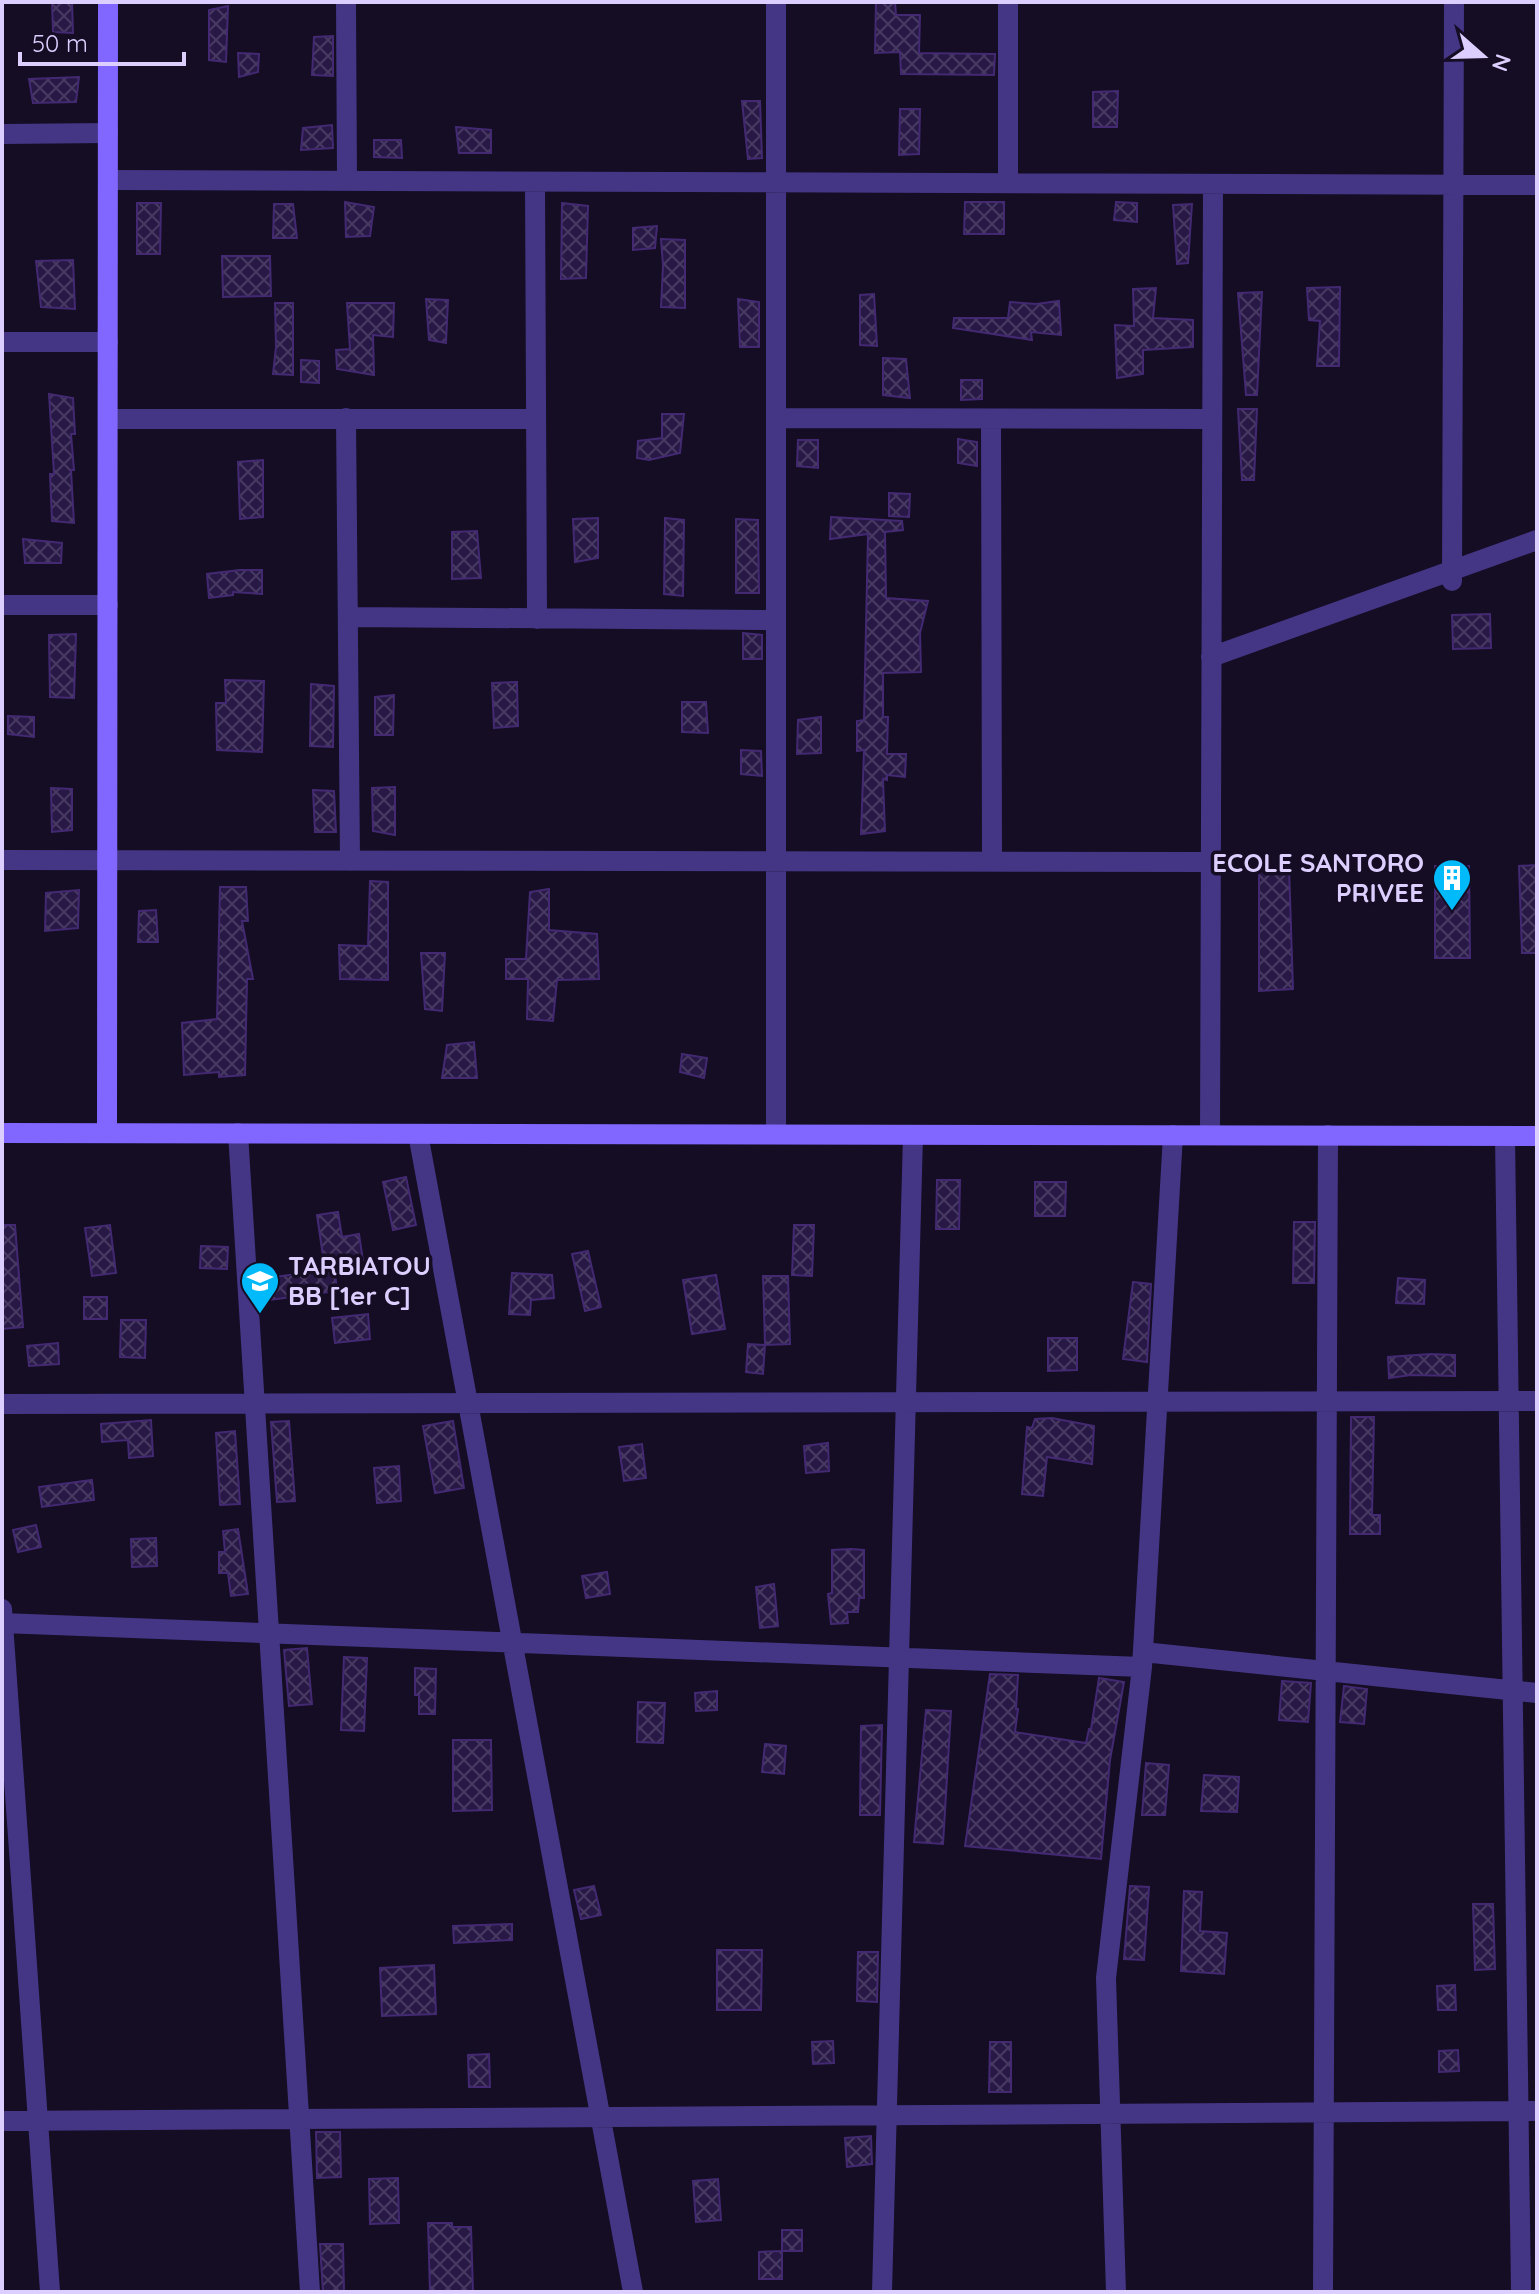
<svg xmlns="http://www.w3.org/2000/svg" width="1539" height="2294" viewBox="0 0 1539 2294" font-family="Quicksand,sans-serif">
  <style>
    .building { fill: url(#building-cross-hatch); stroke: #432972; stroke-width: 2 }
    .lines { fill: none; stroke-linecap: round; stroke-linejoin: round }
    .street { stroke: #453585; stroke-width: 20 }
    .secondary { stroke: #8166ff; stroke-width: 20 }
    .labels { text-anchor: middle; stroke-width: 7; stroke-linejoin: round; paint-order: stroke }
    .poi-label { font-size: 26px; font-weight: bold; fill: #dccfff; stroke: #140d23; text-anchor: end }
  </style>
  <defs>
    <pattern id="building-cross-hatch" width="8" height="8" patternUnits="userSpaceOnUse" patternTransform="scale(2)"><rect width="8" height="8" fill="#281845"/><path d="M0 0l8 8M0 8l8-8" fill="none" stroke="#473961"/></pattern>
  </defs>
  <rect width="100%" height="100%" fill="#140d23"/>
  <path class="building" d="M 52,2 L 72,2 L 73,33 L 53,32 Z
    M 876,2 L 895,2 L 896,15 L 920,15 L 919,53 L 995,54 L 994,75 L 901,74 L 900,52 L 875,53 Z
    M 228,6 L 226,62 L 209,60 L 209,10 Z
    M 333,36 L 333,76 L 312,75 L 314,37 Z
    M 238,53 L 259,54 L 258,72 L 239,77 Z
    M 79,77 L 76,102 L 33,103 L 29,79 Z
    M 1118,91 L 1117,127 L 1093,127 L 1093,92 Z
    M 742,101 L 760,101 L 762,158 L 748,159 Z
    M 900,109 L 920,109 L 919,154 L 899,155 Z
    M 332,125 L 333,148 L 301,150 L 303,128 Z
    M 456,127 L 491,130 L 491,153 L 459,153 Z
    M 374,140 L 401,140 L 402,158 L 374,157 Z
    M 345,202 L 374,207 L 370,236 L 346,237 Z
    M 965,202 L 1004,202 L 1004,234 L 964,234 Z
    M 1116,202 L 1137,203 L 1137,222 L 1114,220 Z
    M 137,203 L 161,203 L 160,254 L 137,254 Z
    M 562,203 L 588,206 L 586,278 L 561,279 Z
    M 274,204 L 293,204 L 297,238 L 273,238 Z
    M 1192,204 L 1188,263 L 1177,264 L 1173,205 Z
    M 657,226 L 655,248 L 633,250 L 633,228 Z
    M 661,239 L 685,240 L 685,308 L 661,307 L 663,265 Z
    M 222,256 L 270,256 L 271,296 L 223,297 Z
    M 73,260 L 75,309 L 41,307 L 36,261 Z
    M 1340,287 L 1339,366 L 1317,366 L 1320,321 L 1309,320 L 1307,288 Z
    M 1156,288 L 1153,318 L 1193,320 L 1193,347 L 1143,350 L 1143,374 L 1117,378 L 1115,325 L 1134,326 L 1133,289 Z
    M 1262,292 L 1257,395 L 1246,395 L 1238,293 Z
    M 874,294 L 877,346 L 860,345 L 860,295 Z
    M 426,299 L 448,300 L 446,343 L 429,340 Z
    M 738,299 L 759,302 L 759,347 L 740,347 Z
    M 1059,301 L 1061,335 L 1031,332 L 1032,340 L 953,328 L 954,318 L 1008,318 L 1010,302 L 1036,304 Z
    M 275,303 L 293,303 L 293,375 L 273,374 L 276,347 Z
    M 347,303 L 394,303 L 393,337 L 373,335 L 374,375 L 337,369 L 336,350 L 350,349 Z
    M 883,358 L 906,359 L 910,398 L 883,395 Z
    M 301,360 L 319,361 L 319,383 L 301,382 Z
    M 961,380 L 982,380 L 982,399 L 961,400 Z
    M 49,394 L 73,398 L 75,434 L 71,434 L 74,470 L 71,470 L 74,523 L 52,521 L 50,474 L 54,474 Z
    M 1238,409 L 1257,409 L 1254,480 L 1242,480 Z
    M 662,414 L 684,414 L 680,453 L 649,460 L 637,458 L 638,441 L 662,438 Z
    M 958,439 L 977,442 L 977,466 L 958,463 Z
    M 798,440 L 818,440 L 818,468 L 797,466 Z
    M 263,460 L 263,517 L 240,519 L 238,462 Z
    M 889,493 L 910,494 L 909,517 L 889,516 Z
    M 831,517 L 902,521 L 903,530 L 885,532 L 886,598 L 928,601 L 920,633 L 921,672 L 883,673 L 883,717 L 888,717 L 887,754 L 906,754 L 905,777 L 887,775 L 887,780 L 883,779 L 885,831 L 861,834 L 864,750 L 857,751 L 857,721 L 864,720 L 868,534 L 830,539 Z
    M 598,518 L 598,558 L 575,562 L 573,519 Z
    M 665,518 L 684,520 L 683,596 L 664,594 Z
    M 736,519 L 758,520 L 759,593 L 736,593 Z
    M 477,531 L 481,578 L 452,579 L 452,532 Z
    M 23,539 L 62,543 L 61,563 L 25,563 Z
    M 240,570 L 262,570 L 262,594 L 233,592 L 233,595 L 209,598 L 207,574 Z
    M 1490,614 L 1491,648 L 1453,649 L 1452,615 Z
    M 743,633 L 762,635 L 762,659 L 743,659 Z
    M 76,634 L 74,698 L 50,697 L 49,635 Z
    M 225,680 L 264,681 L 262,752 L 217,750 L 216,703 L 226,703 Z
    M 517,682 L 518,726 L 494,728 L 492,683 Z
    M 311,684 L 334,686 L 333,747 L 310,746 Z
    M 394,695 L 393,735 L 375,735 L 375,697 Z
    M 682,702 L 706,702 L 708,733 L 682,732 Z
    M 8,716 L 34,717 L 34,737 L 8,734 Z
    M 821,717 L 821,753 L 797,754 L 798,720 Z
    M 741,750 L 761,751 L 762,776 L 741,774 Z
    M 395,787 L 395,835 L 373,831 L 372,788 Z
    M 51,788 L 72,789 L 72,830 L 52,832 Z
    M 313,790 L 334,791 L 336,832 L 315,832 Z
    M 1537,865 L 1537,953 L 1522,953 L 1519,866 Z
    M 1435,866 L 1469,866 L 1470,958 L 1435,958 Z
    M 1289,867 L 1293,989 L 1259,991 L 1259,868 Z
    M 370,881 L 388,882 L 388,980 L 340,979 L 339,945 L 368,946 Z
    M 220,887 L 246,887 L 248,921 L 242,921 L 253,979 L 247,979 L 245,1075 L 219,1077 L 219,1072 L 184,1075 L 182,1023 L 217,1019 Z
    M 549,889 L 549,930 L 597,934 L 599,979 L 557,980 L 553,1021 L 527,1019 L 528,979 L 506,979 L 506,959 L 526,959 L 530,892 Z
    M 79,890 L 78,928 L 45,931 L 46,893 Z
    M 156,910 L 158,942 L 138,942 L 139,911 Z
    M 421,953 L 445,953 L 442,1011 L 425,1009 Z
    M 474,1042 L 477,1078 L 442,1078 L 447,1045 Z
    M 682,1054 L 707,1058 L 704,1078 L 680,1072 Z
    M 406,1177 L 416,1225 L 393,1230 L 383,1182 Z
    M 937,1180 L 960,1180 L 959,1229 L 936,1229 Z
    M 1035,1182 L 1066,1182 L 1065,1216 L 1035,1216 Z
    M 338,1212 L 342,1237 L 359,1234 L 364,1268 L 335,1273 L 337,1291 L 270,1300 L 267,1278 L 325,1270 L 317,1215 Z
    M 1294,1222 L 1315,1222 L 1314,1283 L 1293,1283 Z
    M 2,1225 L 15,1225 L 23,1327 L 2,1329 Z
    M 110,1225 L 116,1273 L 92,1276 L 85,1228 Z
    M 794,1225 L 814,1225 L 812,1276 L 792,1275 Z
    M 201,1246 L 228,1247 L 227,1269 L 200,1268 Z
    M 588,1251 L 601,1307 L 585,1311 L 572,1254 Z
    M 512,1273 L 552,1275 L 554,1298 L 531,1300 L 530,1315 L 509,1314 Z
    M 716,1275 L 725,1329 L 692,1334 L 683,1280 Z
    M 763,1276 L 788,1276 L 790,1344 L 765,1345 Z
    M 1398,1278 L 1425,1280 L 1424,1304 L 1396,1303 Z
    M 1133,1282 L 1151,1284 L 1147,1362 L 1123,1359 Z
    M 84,1297 L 107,1297 L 107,1319 L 84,1319 Z
    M 368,1314 L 370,1339 L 335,1343 L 332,1318 Z
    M 121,1320 L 146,1320 L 145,1358 L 120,1357 Z
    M 1048,1338 L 1077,1338 L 1077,1370 L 1048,1371 Z
    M 58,1343 L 59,1364 L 29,1366 L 27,1346 Z
    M 748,1344 L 765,1345 L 763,1374 L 746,1372 Z
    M 1431,1354 L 1455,1355 L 1455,1376 L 1411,1375 L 1389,1378 L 1388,1357 Z
    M 1351,1417 L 1374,1417 L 1372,1515 L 1380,1515 L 1380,1534 L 1350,1534 Z
    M 1052,1418 L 1094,1426 L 1092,1464 L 1047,1457 L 1043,1496 L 1022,1494 L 1027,1427 L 1032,1428 L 1035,1419 Z
    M 151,1420 L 153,1456 L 129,1458 L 128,1440 L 102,1442 L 101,1424 Z
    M 289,1421 L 295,1501 L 277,1502 L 271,1422 Z
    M 453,1421 L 464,1488 L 435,1493 L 423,1426 Z
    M 235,1431 L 240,1504 L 220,1505 L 216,1433 Z
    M 828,1443 L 829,1471 L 806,1473 L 804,1446 Z
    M 642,1444 L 646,1478 L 624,1481 L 619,1447 Z
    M 399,1466 L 401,1501 L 377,1503 L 374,1468 Z
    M 92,1480 L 94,1500 L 42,1507 L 39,1487 Z
    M 36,1525 L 41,1547 L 18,1552 L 13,1530 Z
    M 238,1529 L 248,1594 L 231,1596 L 228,1573 L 219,1573 L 219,1552 L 225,1552 L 223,1531 Z
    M 156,1538 L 157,1566 L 132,1567 L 131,1539 Z
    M 851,1549 L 864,1550 L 864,1598 L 859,1598 L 858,1612 L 847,1612 L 848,1623 L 831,1624 L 828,1594 L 832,1593 L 832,1550 Z
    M 607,1572 L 610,1594 L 586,1598 L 582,1576 Z
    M 774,1584 L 778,1626 L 760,1628 L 756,1587 Z
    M 307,1648 L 312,1704 L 289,1706 L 284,1650 Z
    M 344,1657 L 367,1658 L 364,1731 L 341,1730 Z
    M 415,1668 L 436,1669 L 435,1714 L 419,1714 L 419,1695 L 415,1695 Z
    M 990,1674 L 1018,1675 L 1016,1709 L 1018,1709 L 1015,1732 L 1086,1743 L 1089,1729 L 1091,1729 L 1099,1678 L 1124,1682 L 1110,1760 L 1101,1859 L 965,1846 Z
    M 1282,1681 L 1311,1683 L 1308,1722 L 1279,1720 Z
    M 1344,1686 L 1367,1689 L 1364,1724 L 1340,1722 Z
    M 717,1691 L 717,1710 L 696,1711 L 695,1693 Z
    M 638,1702 L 665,1703 L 663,1743 L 637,1742 Z
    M 926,1710 L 951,1711 L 943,1844 L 914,1842 Z
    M 882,1725 L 880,1815 L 860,1815 L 861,1726 Z
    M 453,1740 L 491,1740 L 492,1810 L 453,1811 Z
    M 765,1744 L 786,1746 L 784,1774 L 762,1772 Z
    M 1146,1763 L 1169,1765 L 1165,1815 L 1142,1815 Z
    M 1204,1775 L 1239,1777 L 1237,1812 L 1201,1811 Z
    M 594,1886 L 601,1915 L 581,1919 L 574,1890 Z
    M 1130,1886 L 1149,1887 L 1144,1960 L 1124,1959 Z
    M 1184,1891 L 1202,1892 L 1200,1931 L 1227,1933 L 1224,1974 L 1181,1971 Z
    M 1473,1904 L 1493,1904 L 1495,1969 L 1475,1970 Z
    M 512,1924 L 512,1940 L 454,1943 L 453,1926 Z
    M 717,1950 L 762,1950 L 761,2010 L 717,2010 Z
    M 858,1952 L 878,1952 L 877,2002 L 857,2001 Z
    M 434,1965 L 436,2014 L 382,2016 L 380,1968 Z
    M 1455,1985 L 1456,2010 L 1438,2010 L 1437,1986 Z
    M 833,2041 L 834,2063 L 813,2064 L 812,2042 Z
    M 990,2042 L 1011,2042 L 1011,2092 L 989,2092 Z
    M 1458,2050 L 1459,2071 L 1439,2072 L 1439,2051 Z
    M 489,2054 L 490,2087 L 469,2087 L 468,2055 Z
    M 316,2132 L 340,2132 L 341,2177 L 317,2178 Z
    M 871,2136 L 872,2164 L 847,2167 L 845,2138 Z
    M 398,2178 L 399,2223 L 370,2224 L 369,2179 Z
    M 718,2179 L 721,2220 L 696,2222 L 693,2181 Z
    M 428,2223 L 452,2223 L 452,2227 L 471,2227 L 473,2292 L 430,2292 Z
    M 782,2230 L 802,2230 L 802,2251 L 782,2251 Z
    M 320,2244 L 343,2244 L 344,2292 L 323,2292 Z
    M 782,2251 L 782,2279 L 759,2279 L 759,2252 Z"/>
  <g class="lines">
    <path class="street" d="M 346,2 L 347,181
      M 776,2 L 776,1134
      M 2,134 L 108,133
      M 108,180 L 1537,185
      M 535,182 L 537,619
      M 1008,183 L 1008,2
      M 2,342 L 108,342
      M 346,418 L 350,861
      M 776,418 L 1212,419
      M 108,419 L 536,419
      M 991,419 L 992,861
      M 1452,581 L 1454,2
      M 2,605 L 108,605
      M 348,617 L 776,620
      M 1211,657 L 1537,540
      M 2,860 L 1211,862
      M 238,1133 L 310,2292
      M 418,1134 L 633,2292
      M 1210,1135 L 1213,184
      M 1505,1136 L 1521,2292
      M 2,1404 L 1537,1401
      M 2,1609 L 50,2292
      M 2,1623 L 1142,1667
      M 1143,1652 L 1537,1693
      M 2,2121 L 1537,2111
      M 882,2292 L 913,1135
      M 1116,2292 L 1106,1978 L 1142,1667 L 1173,1135
      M 1323,2292 L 1328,1135"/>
    <path class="secondary" d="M 2,1133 L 1537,1136
      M 107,1133 L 108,2"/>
  </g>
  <defs>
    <g id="building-pin" transform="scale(2)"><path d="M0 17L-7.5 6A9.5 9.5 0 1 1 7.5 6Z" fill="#00bafa" stroke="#140d23"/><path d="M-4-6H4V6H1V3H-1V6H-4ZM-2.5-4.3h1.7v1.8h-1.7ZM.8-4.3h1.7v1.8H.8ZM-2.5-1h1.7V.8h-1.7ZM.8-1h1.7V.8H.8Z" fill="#fff"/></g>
    <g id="school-pin" transform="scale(2)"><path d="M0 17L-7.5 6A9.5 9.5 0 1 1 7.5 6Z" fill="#00bafa" stroke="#140d23"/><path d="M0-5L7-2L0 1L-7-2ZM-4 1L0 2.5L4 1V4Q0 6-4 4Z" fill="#fff"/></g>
  </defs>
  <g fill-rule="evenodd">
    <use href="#building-pin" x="1452" y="878"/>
    <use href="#school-pin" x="260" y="1281"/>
  </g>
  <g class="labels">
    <g class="poi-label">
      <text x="1424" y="872">ECOLE SANTORO<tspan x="1424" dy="30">PRIVEE</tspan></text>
      <text x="288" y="1275" text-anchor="start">TARBIATOU<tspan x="288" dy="30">BB [1er C]</tspan></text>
    </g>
  </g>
  <rect width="1539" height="2294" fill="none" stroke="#dccfff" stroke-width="8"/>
  <g transform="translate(1483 56) rotate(110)" stroke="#140d23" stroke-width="6" paint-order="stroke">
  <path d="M0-6L14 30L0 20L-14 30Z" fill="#dccfff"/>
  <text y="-12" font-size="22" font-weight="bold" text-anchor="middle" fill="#dccfff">N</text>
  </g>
  <path d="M20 52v12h164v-12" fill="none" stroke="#dccfff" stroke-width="4"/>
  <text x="32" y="52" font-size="24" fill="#dccfff" stroke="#140d23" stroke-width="6" paint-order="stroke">50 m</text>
</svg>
